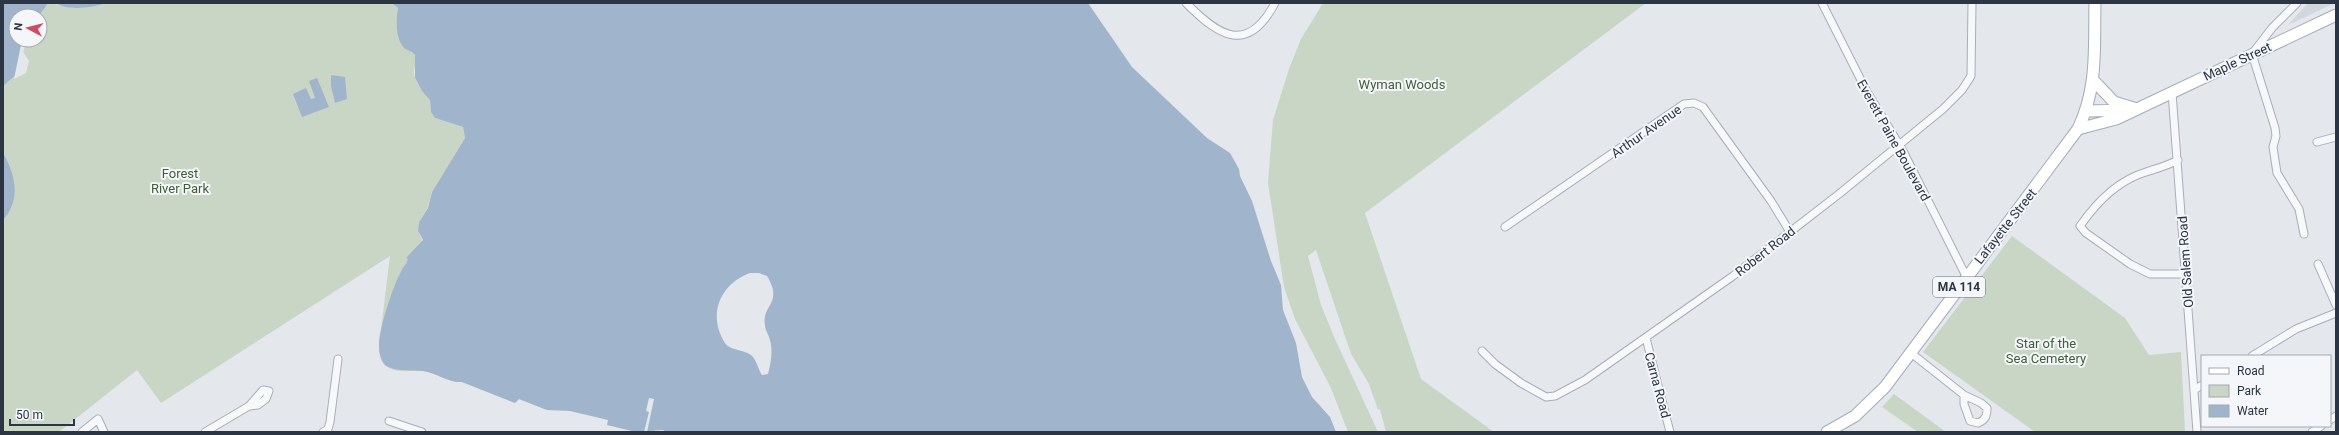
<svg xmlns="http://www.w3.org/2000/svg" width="2339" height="435" viewBox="0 0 2339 435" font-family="Roboto,sans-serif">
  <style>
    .built { fill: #d2d6de }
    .green { fill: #c9d6c5; fill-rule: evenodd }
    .water { fill: #a0b5cb; fill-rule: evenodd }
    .pier { fill: #e4e7ec }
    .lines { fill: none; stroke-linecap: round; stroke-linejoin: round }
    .minor-casing { stroke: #a9aeb6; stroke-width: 9 }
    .primary-casing { stroke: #a3acb7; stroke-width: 13 }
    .minor { stroke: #f7f8fa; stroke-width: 7 }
    .primary { stroke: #fff; stroke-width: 11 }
    .labels { text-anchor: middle; stroke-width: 4; stroke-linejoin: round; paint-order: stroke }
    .shield { fill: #f4f6f9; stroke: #686f7a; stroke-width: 1 }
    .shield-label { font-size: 12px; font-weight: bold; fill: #2c3544 }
    .street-label { font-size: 13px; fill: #2c3544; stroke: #f4f6f9 }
    .park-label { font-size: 13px; fill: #416039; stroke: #f4f6f9 }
  </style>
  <rect width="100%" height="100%" fill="#e4e7ec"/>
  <path class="built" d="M 2308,3 L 2335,3 L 2288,25 Z"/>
  <path class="green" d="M 3,3 L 45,5 L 48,3 C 54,3 57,5 63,6 C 76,8 93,8 105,3 L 392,3 L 398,8 C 396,21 395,41 409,50 C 412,53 413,52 415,56 C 418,62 413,68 414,74 C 416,85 424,91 430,100 L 431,112 L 435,118 L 463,127 L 465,138 L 432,192 L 428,207 L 419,222 L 418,231 L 476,365 L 547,410 L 519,399 L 515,403 L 510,401 L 462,382 C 448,383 437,373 423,371 C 411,370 396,374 386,366 C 380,362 379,353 379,346 L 390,256 L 161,403 L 137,370 L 59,432 L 3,432 ZM 16,16 L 40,16 L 40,40 L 16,40 Z
    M 1323,3 L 1646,3 L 1365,213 L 1421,379 L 1494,432 L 1386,432 L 1380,409 L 1378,410 L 1369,384 L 1351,354 L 1316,250 L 1308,256 L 1321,305 L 1335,339 L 1378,432 L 1348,432 L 1331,388 L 1295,319 L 1284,287 L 1268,183 L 1273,120 L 1289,69 L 1301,39 Z
    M 2012,236 L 2125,318 L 2149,355 L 2181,352 L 2185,432 L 2035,432 L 1923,352 Z
    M 1894,394 L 1946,432 L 1918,432 L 1882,407 Z"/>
  <path class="water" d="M 3,3 L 48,3 L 39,16 L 16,16 L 16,40 L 25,40 L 18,73 L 3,86 Z
    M 56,3 L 105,3 C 94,8 66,11 56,3 Z
    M 392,3 L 1088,3 L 1132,67 L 1207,138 L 1230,153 L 1239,169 L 1240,176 L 1252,201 L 1271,261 L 1281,285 L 1283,310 L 1296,343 L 1302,377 L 1312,397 L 1330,417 L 1336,432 L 666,432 L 663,430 L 636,432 L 607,425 L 608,420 L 570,411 L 547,410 L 519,399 L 515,403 L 462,382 C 448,383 437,373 423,371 C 410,370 399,372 386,366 C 381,360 379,354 379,346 C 378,331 396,274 406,264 L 408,259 L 406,258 L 423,240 L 418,231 L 419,222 L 428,208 L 432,192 L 465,138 L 463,127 L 435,118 L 431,112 L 430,100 L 422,91 L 415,78 L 415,55 C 412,51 408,51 404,48 C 395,37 396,20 398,8 ZM 750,273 L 759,273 L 767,276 C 784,304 761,305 765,325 C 765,330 769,335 770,340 C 773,351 771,363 768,374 L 762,375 C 758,369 757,361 752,356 C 745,349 730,351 725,343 C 707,315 720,284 750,273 Z
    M 331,75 L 345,77 L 347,99 L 335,103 L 331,86 Z
    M 317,78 L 329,107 L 302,117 L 293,94 L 306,88 L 311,99 L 315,98 L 309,81 Z
    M 3,153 C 16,175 21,200 3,220 Z"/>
  <path class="pier" d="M 22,40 L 27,40 L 23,52 L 29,61 L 26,73 L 14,79 Z
    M 649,398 L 654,399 L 647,432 L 644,432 L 649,412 L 646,411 Z"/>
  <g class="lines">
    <g class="minor-casing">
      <path id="minor" d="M 1186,3 C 1218,35 1247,56 1275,3
        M 1822,3 L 1866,90 L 1903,151 L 1966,276
        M 2297,3 L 2272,28 L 2252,54 L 2275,128 L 2276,136 L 2273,147 L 2277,173 L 2299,209 L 2304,234
        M 2172,92 L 2197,432
        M 2317,142 L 2336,137
        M 2178,160 C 2167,166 2158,168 2146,172 C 2119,180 2096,203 2080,226 L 2086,233 L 2130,264 L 2150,274 L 2186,274
        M 1505,227 L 1684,104 L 1694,103 L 1703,107 L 1771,201 L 1790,232
        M 2318,264 L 2336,305
        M 1646,338 L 1670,432
        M 1482,351 L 1495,364 L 1521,383 L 1546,397 L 1555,396 L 1585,380 L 1733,276 L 1839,194 L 1943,109 L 1962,90 L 1971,76 L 1972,3
        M 1911,353 L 1964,395 L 1964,404 L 1970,421 L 1978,423 C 1986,420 1987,415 1987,408 L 1981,403 L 1964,395
        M 2252,356 L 2296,329 L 2336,313
        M 2194,390 L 2202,385
        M 2330,420 L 2336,416
        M 389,421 L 422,432
        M 82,432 L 98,419 L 104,432
        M 205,432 L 249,406 L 258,405 L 266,399 L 269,391 L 263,390 L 249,406
        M 323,432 L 328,429 L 330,422 L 338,359
        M 2312,432 L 2321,426"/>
    </g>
    <g class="primary-casing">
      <path id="primary" d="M 2093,80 L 2114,102 L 2137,109
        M 2087,111 L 2129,110
        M 2078,129 L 2116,119 L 2336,15
        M 1827,432 L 1855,416 L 1885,387 L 2078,129 C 2098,88 2094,47 2095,3"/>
    </g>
    <use href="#minor" class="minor"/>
    <use href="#primary" class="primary"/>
  </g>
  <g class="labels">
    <rect class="shield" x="1933" y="277" width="52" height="20" rx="3"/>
    <g class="shield-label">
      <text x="1959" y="291">MA 114</text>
    </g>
    <g class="street-label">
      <text transform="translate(2237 61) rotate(-25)" y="5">Maple Street</text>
      <text transform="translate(1646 131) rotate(-35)" y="5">Arthur Avenue</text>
      <text transform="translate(1894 140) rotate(61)" y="5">Everett Paine Boulevard</text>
      <text transform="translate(2005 226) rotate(-52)" y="5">Lafayette Street</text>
      <text transform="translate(1765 251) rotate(-38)" y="5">Robert Road</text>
      <text transform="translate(2185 262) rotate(-94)" y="5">Old Salem Road</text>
      <text transform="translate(1658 385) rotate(75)" y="5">Carna Road</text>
    </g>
    <g class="park-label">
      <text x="1402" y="89">Wyman Woods</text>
      <text x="180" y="178">Forest<tspan x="180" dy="15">River Park</tspan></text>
      <text x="2046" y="348">Star of the<tspan x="2046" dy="15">Sea Cemetery</tspan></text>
    </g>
  </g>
  <rect width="2339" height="435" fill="none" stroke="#2c3544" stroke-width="8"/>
  <rect x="2201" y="355" width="130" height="72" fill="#f4f6f9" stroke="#a4a9b1"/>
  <rect x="2209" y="368" width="20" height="6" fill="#ffffff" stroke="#a4a9b1"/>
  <text x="2237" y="375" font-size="12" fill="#2c3544">Road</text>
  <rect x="2209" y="385" width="20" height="12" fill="#c9d6c5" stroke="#a4a9b1"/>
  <text x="2237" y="395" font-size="12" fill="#2c3544">Park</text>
  <rect x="2209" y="405" width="20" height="12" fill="#a0b5cb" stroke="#a4a9b1"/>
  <text x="2237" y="415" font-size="12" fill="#2c3544">Water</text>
  <g transform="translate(28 28) rotate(277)"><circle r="19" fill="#f4f6f9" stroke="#a4a9b1"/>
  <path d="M0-3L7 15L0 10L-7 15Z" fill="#ce4c61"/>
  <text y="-6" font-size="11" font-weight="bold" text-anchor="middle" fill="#2c3544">N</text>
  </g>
  <path d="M10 419v6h64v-6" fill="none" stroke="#2c3544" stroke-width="2"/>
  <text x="16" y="419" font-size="12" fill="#2c3544" stroke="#f4f6f9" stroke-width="3" paint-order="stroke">50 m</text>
</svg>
